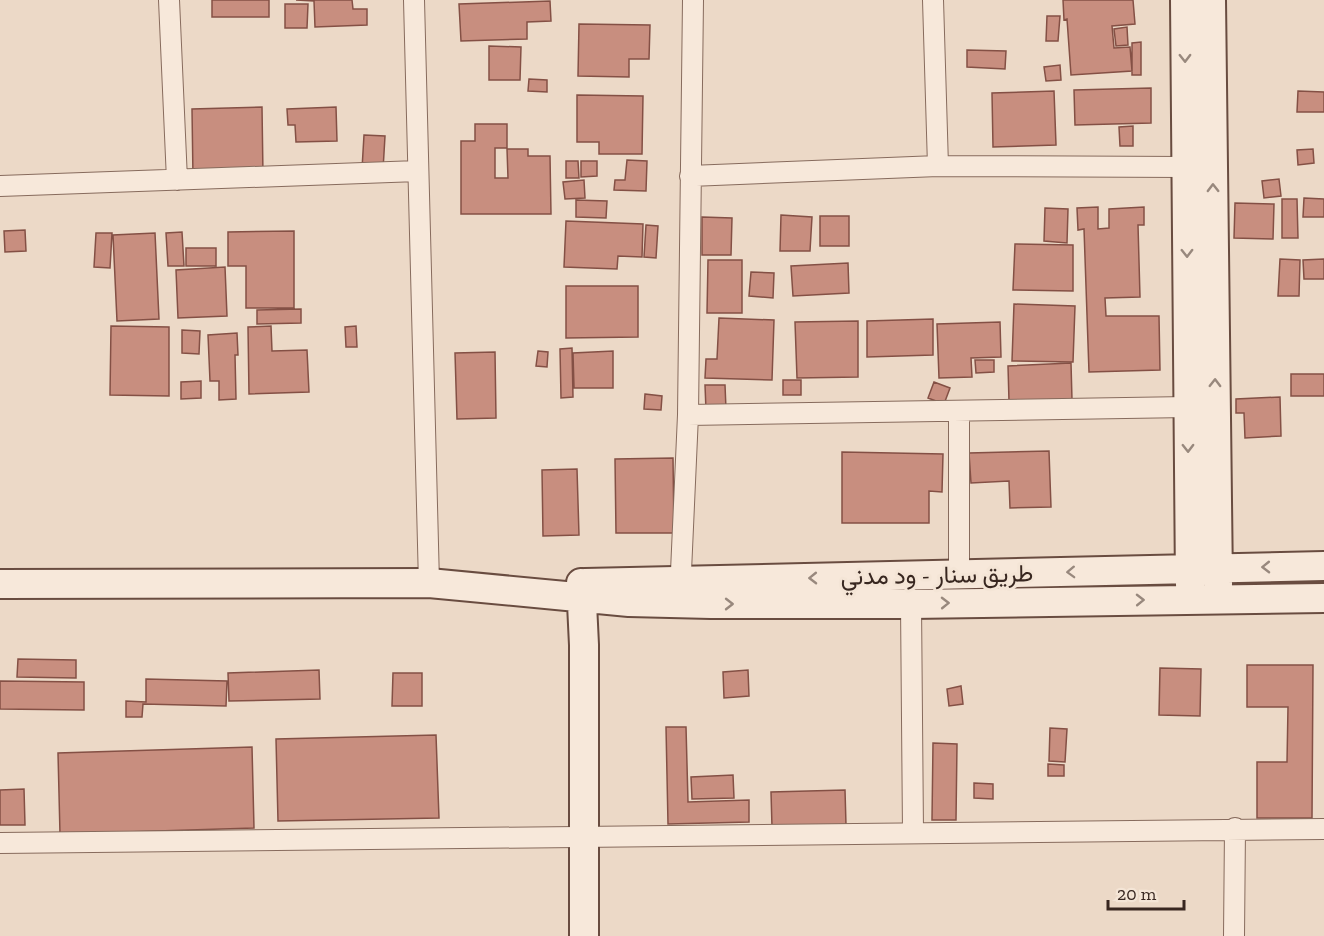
<svg xmlns="http://www.w3.org/2000/svg" width="1324" height="936" viewBox="0 0 1324 936" font-family="'Zilla Slab',Vazirmatn,serif">
  <style>
    .building { fill: #c88e7f; stroke: #845045; stroke-width: 1.5 }
    .lines { fill: none; stroke-linecap: round; stroke-linejoin: round }
    .street-casing { stroke: #876b5d; stroke-width: 22 }
    .secondary-casing { stroke: #694c40; stroke-width: 32 }
    .street { stroke: #f7e8da; stroke-width: 20 }
    .secondary { stroke: #f7e8da; stroke-width: 28 }
    .oneway { stroke: #98887d }
    .labels { text-anchor: middle; stroke-width: 6; stroke-linejoin: round; paint-order: stroke }
    .street-label { font-size: 24px; fill: #382720; stroke: #f4e5d6 }
  </style>
  <rect width="100%" height="100%" fill="#ecd9c7"/>
  <path class="building" d="M 212,0 L 269,0 L 269,17 L 212,17 Z
    M 296,0 L 352,0 L 353,9 L 367,9 L 367,25 L 315,27 L 314,1 Z
    M 1063,0 L 1133,0 L 1135,24 L 1112,26 L 1114,48 L 1130,47 L 1132,71 L 1071,75 L 1067,19 L 1064,20 Z
    M 550,1 L 551,21 L 527,22 L 527,39 L 461,41 L 459,4 Z
    M 285,4 L 308,4 L 307,28 L 285,28 Z
    M 1047,16 L 1060,16 L 1058,41 L 1046,41 Z
    M 579,24 L 650,25 L 649,59 L 629,59 L 629,77 L 578,76 Z
    M 1127,27 L 1128,45 L 1116,46 L 1114,29 Z
    M 1141,42 L 1141,75 L 1132,75 L 1132,43 Z
    M 489,46 L 521,47 L 520,80 L 489,80 Z
    M 967,50 L 1006,51 L 1005,69 L 967,67 Z
    M 1060,65 L 1061,80 L 1046,81 L 1044,67 Z
    M 529,79 L 547,80 L 547,92 L 528,91 Z
    M 1151,88 L 1151,123 L 1075,125 L 1074,90 Z
    M 1054,91 L 1056,145 L 993,147 L 992,93 Z
    M 1298,91 L 1324,92 L 1324,112 L 1297,112 Z
    M 577,95 L 643,96 L 642,154 L 599,154 L 599,142 L 577,142 Z
    M 262,107 L 263,175 L 193,178 L 192,109 Z
    M 336,107 L 337,141 L 296,142 L 295,125 L 288,125 L 287,109 Z
    M 475,124 L 507,124 L 507,148 L 495,148 L 495,178 L 508,178 L 507,149 L 528,149 L 528,156 L 550,156 L 551,214 L 461,214 L 461,141 L 475,141 Z
    M 1133,126 L 1133,146 L 1120,146 L 1119,127 Z
    M 364,135 L 385,136 L 383,170 L 362,169 Z
    M 1313,149 L 1314,163 L 1298,165 L 1297,150 Z
    M 627,160 L 647,161 L 646,191 L 614,190 L 615,180 L 625,180 Z
    M 566,161 L 578,161 L 579,178 L 566,178 Z
    M 581,161 L 597,161 L 597,176 L 581,177 Z
    M 1279,179 L 1281,196 L 1264,198 L 1262,181 Z
    M 584,180 L 585,198 L 565,199 L 563,182 Z
    M 1304,198 L 1324,199 L 1324,217 L 1303,217 Z
    M 1282,199 L 1297,199 L 1298,238 L 1282,238 Z
    M 576,200 L 607,201 L 606,218 L 576,217 Z
    M 1235,203 L 1274,204 L 1273,239 L 1234,238 Z
    M 1098,207 L 1098,229 L 1109,228 L 1109,209 L 1144,207 L 1144,225 L 1138,225 L 1140,297 L 1105,298 L 1106,316 L 1159,316 L 1160,370 L 1089,372 L 1084,229 L 1078,230 L 1077,208 Z
    M 1045,208 L 1068,209 L 1067,243 L 1044,241 Z
    M 781,215 L 812,217 L 810,251 L 780,251 Z
    M 820,216 L 849,216 L 849,246 L 820,246 Z
    M 702,217 L 732,218 L 731,255 L 702,255 Z
    M 566,221 L 643,224 L 642,257 L 618,256 L 617,269 L 564,267 Z
    M 646,225 L 658,226 L 656,258 L 644,257 Z
    M 25,230 L 26,251 L 5,252 L 4,231 Z
    M 294,231 L 294,308 L 246,308 L 246,266 L 228,266 L 228,232 Z
    M 182,232 L 184,266 L 168,266 L 166,233 Z
    M 96,233 L 112,233 L 110,268 L 94,267 Z
    M 155,233 L 159,319 L 117,321 L 113,235 Z
    M 1015,244 L 1073,245 L 1073,291 L 1013,290 Z
    M 186,248 L 216,248 L 216,266 L 186,266 Z
    M 1280,259 L 1300,260 L 1299,296 L 1278,296 Z
    M 1324,259 L 1324,279 L 1304,279 L 1303,260 Z
    M 708,260 L 742,260 L 742,313 L 707,313 Z
    M 848,263 L 849,293 L 793,296 L 791,266 Z
    M 225,267 L 227,316 L 178,318 L 176,270 Z
    M 751,272 L 774,273 L 773,298 L 749,296 Z
    M 566,286 L 638,286 L 638,337 L 566,338 Z
    M 1014,304 L 1075,306 L 1073,362 L 1012,361 Z
    M 301,309 L 301,323 L 257,324 L 257,310 Z
    M 719,318 L 774,320 L 772,380 L 705,378 L 706,359 L 717,359 Z
    M 933,319 L 933,355 L 867,357 L 867,321 Z
    M 858,321 L 858,377 L 797,378 L 795,322 Z
    M 1000,322 L 1001,357 L 971,358 L 972,377 L 939,378 L 937,324 Z
    M 111,326 L 169,327 L 169,396 L 110,395 Z
    M 271,326 L 272,351 L 307,350 L 309,392 L 249,394 L 248,327 Z
    M 356,326 L 357,347 L 346,347 L 345,327 Z
    M 182,330 L 200,331 L 199,354 L 182,353 Z
    M 237,333 L 238,355 L 235,355 L 236,399 L 219,400 L 219,381 L 210,381 L 208,335 Z
    M 572,348 L 573,397 L 561,398 L 560,349 Z
    M 538,351 L 548,352 L 547,367 L 536,366 Z
    M 613,351 L 613,388 L 574,388 L 573,353 Z
    M 495,352 L 496,418 L 457,419 L 455,353 Z
    M 975,360 L 994,360 L 994,372 L 976,373 Z
    M 1071,363 L 1072,400 L 1009,401 L 1008,366 Z
    M 1291,374 L 1324,374 L 1324,396 L 1291,396 Z
    M 783,380 L 801,380 L 801,395 L 783,395 Z
    M 201,381 L 201,398 L 181,399 L 181,382 Z
    M 934,382 L 950,388 L 944,404 L 928,398 Z
    M 705,385 L 725,385 L 726,409 L 706,410 Z
    M 645,394 L 662,396 L 661,410 L 644,409 Z
    M 1280,397 L 1281,436 L 1245,438 L 1244,413 L 1236,413 L 1236,399 Z
    M 1049,451 L 1051,507 L 1010,508 L 1009,481 L 971,483 L 969,453 Z
    M 842,452 L 943,454 L 942,492 L 929,491 L 929,523 L 842,523 Z
    M 673,458 L 674,533 L 616,533 L 615,459 Z
    M 577,469 L 579,535 L 543,536 L 542,470 Z
    M 18,659 L 76,660 L 76,678 L 17,677 Z
    M 1247,665 L 1313,665 L 1312,818 L 1257,818 L 1257,762 L 1287,762 L 1288,707 L 1247,707 Z
    M 1160,668 L 1201,669 L 1200,716 L 1159,715 Z
    M 319,670 L 320,699 L 229,701 L 228,673 Z
    M 748,670 L 749,696 L 724,698 L 723,672 Z
    M 393,673 L 422,673 L 422,706 L 392,706 Z
    M 146,679 L 227,681 L 226,706 L 143,704 L 142,717 L 126,717 L 126,701 L 146,702 Z
    M 0,681 L 84,682 L 84,710 L 0,709 Z
    M 961,686 L 963,704 L 949,706 L 947,689 Z
    M 666,727 L 686,727 L 688,802 L 749,800 L 749,822 L 668,824 Z
    M 1050,728 L 1067,729 L 1065,762 L 1049,761 Z
    M 436,735 L 439,818 L 278,821 L 276,739 Z
    M 933,743 L 957,744 L 956,820 L 932,820 Z
    M 252,747 L 254,828 L 60,834 L 58,753 Z
    M 1048,764 L 1064,765 L 1064,776 L 1048,776 Z
    M 733,775 L 734,798 L 692,799 L 691,777 Z
    M 974,783 L 993,784 L 993,799 L 974,798 Z
    M 24,789 L 25,825 L 0,825 L 0,790 Z
    M 845,790 L 846,825 L 772,827 L 771,792 Z"/>
  <g class="lines">
    <g class="street-casing">
      <path id="street" d="M 169,0 L 177,180
        M 414,0 L 429,583
        M 933,0 L 938,166
        M 690,176 L 938,166 L 1186,167
        M 0,186 L 418,171
        M 688,415 L 1188,407
        M 959,575 L 959,411
        M 680,594 L 688,415 L 693,0
        M 911,604 L 913,832
        M 0,843 L 1324,829
        M 1234,936 L 1235,828"/>
    </g>
    <g class="secondary-casing">
      <path id="secondary" d="M 1185,0 L 1190,585
        M 1211,0 L 1218,584
        M 581,583 L 584,645 L 584,936
        M 585,583 L 1324,566
        M 0,584 L 429,583 L 629,602 L 711,604 L 911,604 L 1324,598"/>
    </g>
    <use href="#street" class="street"/>
    <use href="#secondary" class="secondary"/>
  </g>
  <defs><path id="oneway-chevron" d="M-2-3.5L2.5 0L-2 3.5" fill="none" stroke-width="1.6" stroke-linecap="round" stroke-linejoin="round" transform="scale(1.5)"/></defs>
  <g class="oneway">
    <use href="#oneway-chevron" transform="translate(1185 58) rotate(89)"/>
    <use href="#oneway-chevron" transform="translate(1213 188) rotate(-91)"/>
    <use href="#oneway-chevron" transform="translate(1187 253) rotate(89)"/>
    <use href="#oneway-chevron" transform="translate(1215 383) rotate(-89)"/>
    <use href="#oneway-chevron" transform="translate(1188 448) rotate(89)"/>
    <use href="#oneway-chevron" transform="translate(1266 567) rotate(179)"/>
    <use href="#oneway-chevron" transform="translate(1071 572) rotate(178)"/>
    <use href="#oneway-chevron" transform="translate(813 578) rotate(179)"/>
    <use href="#oneway-chevron" transform="translate(1140 600) rotate(-1)"/>
    <use href="#oneway-chevron" transform="translate(945 603) rotate(-1)"/>
    <use href="#oneway-chevron" transform="translate(729 604)"/>
  </g>
  <g class="labels">
    <g class="street-label">
      <text transform="translate(937 575) rotate(-1)" y="8">طريق سنار - ود مدني</text>
    </g>
  </g>
  <path d="M1108 900v9h76v-9" fill="none" stroke="#382720" stroke-width="3"/>
  <text x="1117" y="900" font-size="18" fill="#382720" stroke="#f4e5d6" stroke-width="4.5" paint-order="stroke">20 m</text>
</svg>
